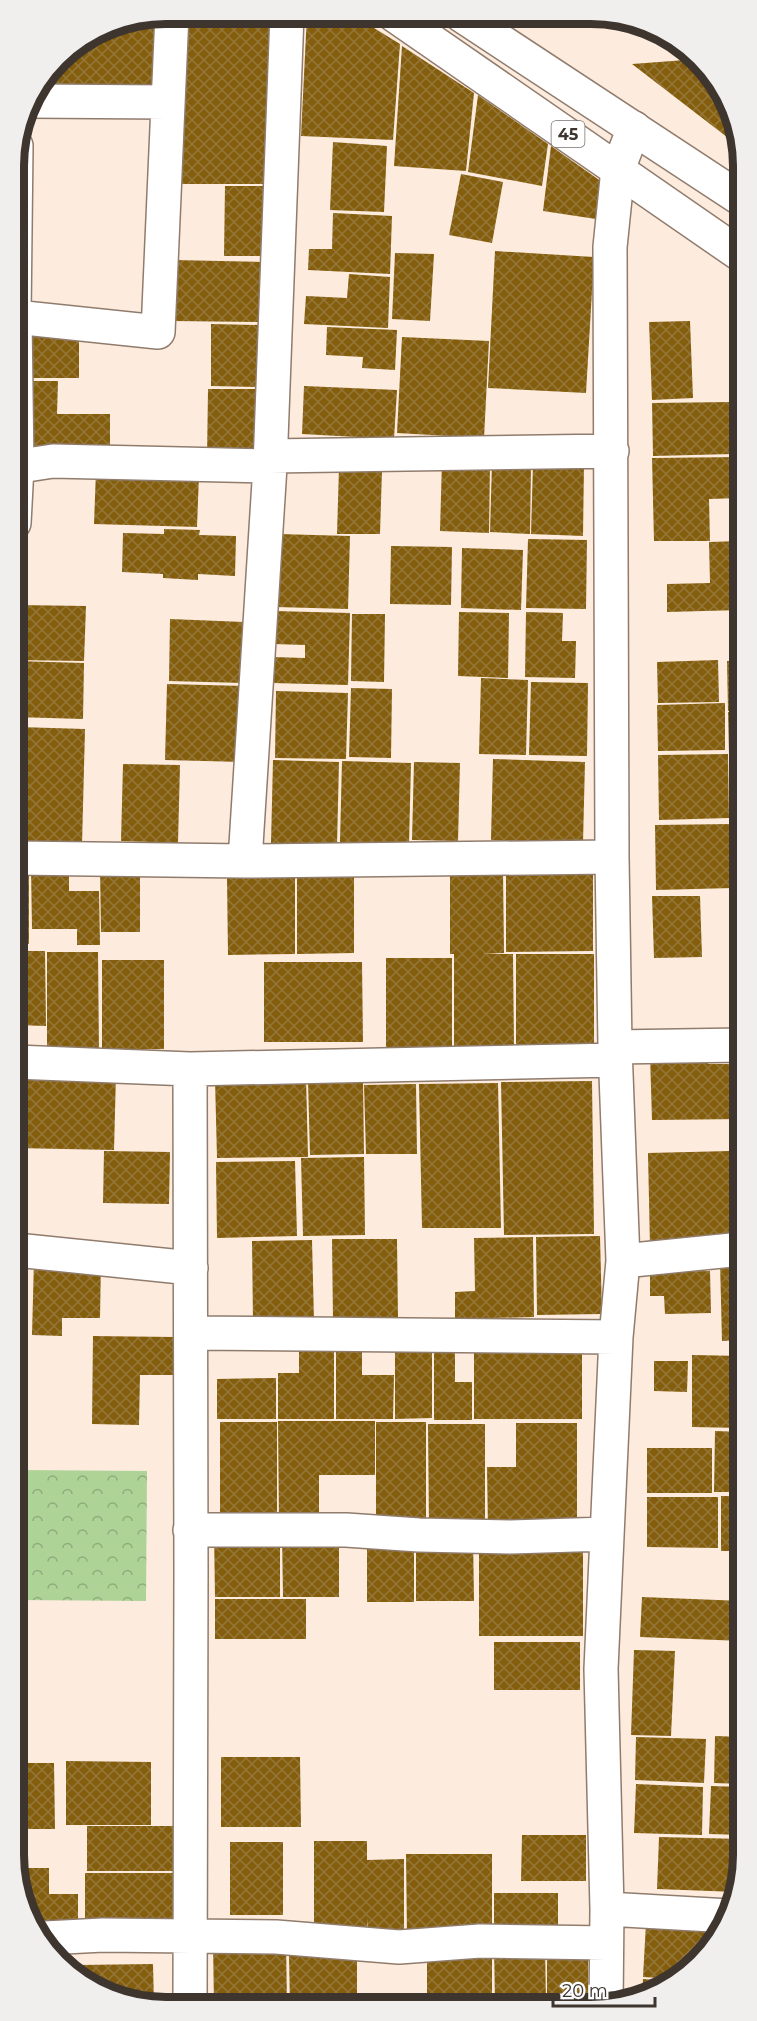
<svg xmlns="http://www.w3.org/2000/svg" width="757" height="2021" viewBox="0 0 757 2021" font-family="Montserrat,sans-serif">
  <style>
    .forest { fill: url(#forest-crowns) }
    .building { fill: url(#building-cross-hatch) }
    .lines { fill: none; stroke-linecap: round; stroke-linejoin: round }
    .minor-casing { stroke: #907c6d; stroke-width: 36 }
    .primary-casing { stroke: #907c6d; stroke-width: 36 }
    .minor { stroke: #fff; stroke-width: 33 }
    .primary { stroke: #fff; stroke-width: 33 }
    .labels { text-anchor: middle; stroke-width: 6; stroke-linejoin: round; paint-order: stroke }
    .shield { fill: #fff; stroke: #78726d; stroke-width: 1.5 }
    .shield-label { font-size: 16px; font-weight: bold; fill: #3e352f }
    .rim { fill: none; stroke: #3e352f; stroke-width: 8 }
  </style>
  <defs>
    <pattern id="forest-crowns" width="20" height="18" patternUnits="userSpaceOnUse" patternTransform="scale(1.5)"><rect width="20" height="18" fill="#add397"/><path d="M2 6a3 3 0 1 1 6 0M12 15a3 3 0 1 1 6 0" fill="none" stroke="#8eac7c"/></pattern>
    <pattern id="building-cross-hatch" width="8" height="8" patternUnits="userSpaceOnUse" patternTransform="scale(1.5)"><rect width="8" height="8" fill="#845e0d"/><path d="M0 0l8 8M0 8l8-8" fill="none" stroke="#94773a"/></pattern>
  </defs>
  <rect width="100%" height="100%" fill="#fdebde"/>
  <path class="forest" d="M 16,1470 L 147,1471 L 146,1601 L 16,1600 Z"/>
  <path class="building" d="M 166,14 L 165,89 L 37,88 L 65,52 L 108,25 Z
    M 179,14 L 271,14 L 270,184 L 178,184 Z
    M 307,14 L 353,15 L 400,44 L 393,140 L 301,136 Z
    M 402,46 L 474,93 L 466,171 L 394,166 Z
    M 699,59 L 739,134 L 736,144 L 632,64 Z
    M 478,95 L 548,144 L 542,186 L 468,172 Z
    M 333,142 L 387,146 L 384,212 L 330,210 Z
    M 551,146 L 602,182 L 596,219 L 543,211 Z
    M 461,174 L 503,182 L 492,243 L 449,235 Z
    M 225,186 L 263,186 L 263,256 L 224,256 Z
    M 333,213 L 392,216 L 390,274 L 308,270 L 309,249 L 332,249 Z
    M 495,251 L 594,257 L 586,393 L 488,388 Z
    M 395,253 L 434,254 L 430,321 L 392,319 Z
    M 173,260 L 262,262 L 261,322 L 173,321 Z
    M 349,274 L 390,277 L 388,328 L 304,324 L 306,296 L 347,298 Z
    M 690,321 L 693,398 L 652,400 L 649,322 Z
    M 211,324 L 261,325 L 261,387 L 211,386 Z
    M 327,327 L 397,330 L 395,370 L 362,368 L 363,357 L 326,355 Z
    M 19,335 L 79,336 L 79,378 L 19,378 Z
    M 402,337 L 489,341 L 484,438 L 397,433 Z
    M 20,381 L 58,381 L 57,414 L 110,414 L 110,454 L 19,453 Z
    M 304,386 L 397,390 L 394,439 L 302,434 Z
    M 208,389 L 257,389 L 256,460 L 207,459 Z
    M 732,402 L 733,454 L 653,456 L 652,403 Z
    M 741,457 L 741,498 L 709,499 L 710,541 L 654,541 L 652,458 Z
    M 442,461 L 490,463 L 489,533 L 440,531 Z
    M 492,463 L 531,465 L 530,534 L 490,532 Z
    M 533,463 L 584,465 L 583,536 L 531,534 Z
    M 339,468 L 382,470 L 380,534 L 337,534 Z
    M 96,471 L 199,475 L 197,527 L 94,524 Z
    M 164,529 L 200,530 L 199,535 L 236,536 L 235,576 L 198,574 L 198,580 L 163,578 L 163,574 L 122,572 L 123,533 L 164,534 Z
    M 278,534 L 350,536 L 348,609 L 276,607 Z
    M 528,539 L 587,540 L 586,609 L 526,608 Z
    M 741,541 L 741,610 L 667,612 L 667,584 L 710,583 L 709,542 Z
    M 391,546 L 452,547 L 451,605 L 390,604 Z
    M 462,548 L 523,550 L 521,610 L 461,608 Z
    M 17,605 L 86,606 L 84,661 L 15,660 Z
    M 274,611 L 350,613 L 348,685 L 272,683 L 273,657 L 305,658 L 305,645 L 273,644 Z
    M 459,612 L 509,613 L 508,678 L 458,676 Z
    M 526,612 L 563,613 L 562,641 L 576,641 L 575,678 L 525,677 Z
    M 352,614 L 385,614 L 384,682 L 351,681 Z
    M 170,619 L 244,622 L 243,683 L 169,681 Z
    M 718,660 L 719,702 L 658,703 L 657,662 Z
    M 16,661 L 84,663 L 83,719 L 15,717 Z
    M 727,661 L 741,661 L 741,710 L 728,711 Z
    M 481,678 L 528,680 L 526,755 L 479,754 Z
    M 531,682 L 588,683 L 587,756 L 529,755 Z
    M 167,684 L 245,686 L 243,762 L 165,760 Z
    M 351,688 L 392,689 L 391,758 L 349,757 Z
    M 276,691 L 348,693 L 346,759 L 275,758 Z
    M 725,703 L 725,750 L 658,751 L 657,705 Z
    M 728,712 L 741,712 L 741,754 L 729,754 Z
    M 19,727 L 85,729 L 82,845 L 16,843 Z
    M 728,754 L 729,818 L 659,820 L 658,755 Z
    M 493,759 L 585,762 L 583,843 L 491,840 Z
    M 273,760 L 339,762 L 337,845 L 271,843 Z
    M 342,761 L 411,763 L 409,844 L 340,842 Z
    M 414,762 L 460,763 L 458,841 L 412,840 Z
    M 123,764 L 180,765 L 178,843 L 121,841 Z
    M 732,824 L 733,888 L 656,890 L 655,825 Z
    M 735,827 L 742,827 L 742,892 L 736,892 Z
    M 140,867 L 140,932 L 101,932 L 100,868 Z
    M 31,868 L 69,869 L 69,891 L 99,891 L 100,945 L 77,945 L 77,929 L 32,929 Z
    M 15,870 L 29,870 L 29,944 L 15,944 Z
    M 593,871 L 593,951 L 506,952 L 506,872 Z
    M 450,872 L 503,872 L 504,953 L 482,954 L 513,954 L 514,1046 L 454,1047 L 454,954 L 450,954 Z
    M 354,876 L 354,953 L 297,954 L 297,877 Z
    M 227,877 L 295,877 L 295,954 L 228,955 Z
    M 652,896 L 700,896 L 702,957 L 654,958 Z
    M 15,951 L 45,951 L 46,1026 L 15,1025 Z
    M 47,952 L 98,952 L 99,1051 L 47,1051 Z
    M 516,954 L 594,954 L 594,1046 L 516,1046 Z
    M 386,958 L 452,958 L 452,1047 L 386,1047 Z
    M 102,960 L 164,960 L 164,1049 L 102,1050 Z
    M 264,962 L 362,962 L 363,1042 L 264,1042 Z
    M 707,1054 L 708,1064 L 742,1064 L 742,1119 L 652,1120 L 650,1055 Z
    M 15,1072 L 116,1074 L 114,1150 L 15,1148 Z
    M 306,1077 L 308,1157 L 217,1158 L 215,1079 Z
    M 363,1080 L 364,1154 L 310,1155 L 308,1081 Z
    M 592,1081 L 594,1234 L 504,1235 L 501,1082 Z
    M 498,1083 L 501,1228 L 422,1228 L 419,1084 Z
    M 416,1084 L 417,1154 L 366,1154 L 364,1085 Z
    M 104,1151 L 170,1152 L 169,1204 L 103,1203 Z
    M 730,1151 L 730,1187 L 742,1187 L 742,1245 L 650,1247 L 648,1153 Z
    M 364,1157 L 365,1235 L 303,1236 L 301,1158 Z
    M 295,1161 L 297,1236 L 217,1238 L 216,1162 Z
    M 600,1236 L 602,1314 L 537,1315 L 536,1237 Z
    M 533,1237 L 534,1317 L 455,1319 L 455,1292 L 475,1291 L 474,1238 Z
    M 332,1239 L 397,1239 L 398,1319 L 333,1321 Z
    M 312,1240 L 314,1321 L 253,1322 L 252,1241 Z
    M 34,1260 L 101,1261 L 100,1318 L 62,1318 L 62,1336 L 32,1335 Z
    M 742,1260 L 742,1340 L 722,1341 L 720,1261 Z
    M 710,1271 L 711,1313 L 665,1314 L 664,1296 L 650,1296 L 650,1272 Z
    M 93,1336 L 174,1337 L 173,1375 L 140,1375 L 139,1425 L 92,1424 Z
    M 336,1340 L 362,1340 L 362,1375 L 394,1375 L 393,1419 L 336,1419 Z
    M 299,1341 L 334,1341 L 334,1419 L 278,1419 L 278,1373 L 299,1373 Z
    M 395,1341 L 432,1341 L 432,1418 L 395,1419 Z
    M 434,1341 L 455,1341 L 455,1382 L 472,1382 L 472,1420 L 434,1420 Z
    M 474,1344 L 582,1344 L 582,1419 L 474,1419 Z
    M 16,1345 L 20,1345 L 19,1401 L 16,1401 Z
    M 692,1355 L 742,1356 L 743,1428 L 692,1427 Z
    M 654,1361 L 688,1361 L 687,1392 L 654,1391 Z
    M 276,1378 L 276,1419 L 217,1419 L 217,1379 Z
    M 278,1421 L 375,1421 L 375,1475 L 319,1475 L 319,1522 L 279,1522 Z
    M 220,1422 L 277,1422 L 277,1517 L 220,1516 Z
    M 376,1422 L 426,1422 L 426,1524 L 376,1524 Z
    M 516,1423 L 577,1423 L 577,1529 L 488,1529 L 487,1467 L 516,1467 Z
    M 428,1424 L 485,1424 L 485,1527 L 429,1527 Z
    M 715,1431 L 743,1432 L 743,1492 L 714,1492 Z
    M 647,1448 L 712,1448 L 712,1493 L 647,1493 Z
    M 721,1496 L 743,1496 L 743,1551 L 721,1551 Z
    M 647,1497 L 718,1497 L 718,1548 L 647,1547 Z
    M 339,1531 L 339,1597 L 283,1597 L 282,1532 Z
    M 214,1532 L 280,1532 L 280,1597 L 215,1597 Z
    M 367,1535 L 414,1536 L 414,1602 L 367,1602 Z
    M 473,1538 L 474,1601 L 416,1601 L 416,1539 Z
    M 479,1541 L 583,1541 L 583,1636 L 479,1636 Z
    M 642,1597 L 743,1601 L 743,1641 L 640,1637 Z
    M 215,1599 L 306,1599 L 306,1639 L 215,1639 Z
    M 494,1642 L 580,1642 L 580,1690 L 494,1690 Z
    M 634,1650 L 675,1651 L 671,1736 L 631,1735 Z
    M 715,1736 L 743,1737 L 743,1784 L 714,1783 Z
    M 636,1737 L 706,1739 L 704,1783 L 635,1780 Z
    M 221,1757 L 300,1757 L 301,1827 L 221,1827 Z
    M 66,1761 L 151,1762 L 151,1825 L 66,1825 Z
    M 16,1763 L 54,1763 L 55,1829 L 16,1829 Z
    M 636,1784 L 703,1787 L 702,1835 L 634,1833 Z
    M 711,1786 L 743,1787 L 743,1835 L 709,1834 Z
    M 87,1826 L 174,1826 L 175,1871 L 87,1871 Z
    M 522,1835 L 586,1835 L 586,1881 L 521,1881 Z
    M 659,1837 L 743,1839 L 743,1865 L 737,1892 L 657,1889 Z
    M 314,1841 L 367,1841 L 367,1860 L 404,1859 L 404,1937 L 368,1937 L 367,1918 L 367,1927 L 314,1927 Z
    M 230,1842 L 283,1842 L 283,1915 L 230,1915 Z
    M 406,1854 L 492,1854 L 492,1937 L 407,1938 Z
    M 22,1868 L 49,1868 L 49,1894 L 78,1894 L 78,1929 L 40,1929 L 22,1896 Z
    M 16,1871 L 21,1871 L 21,1893 L 16,1885 Z
    M 85,1873 L 176,1873 L 176,1930 L 85,1930 Z
    M 494,1893 L 558,1893 L 558,1938 L 494,1937 Z
    M 646,1923 L 723,1927 L 706,1955 L 677,1979 L 643,1977 Z
    M 286,1941 L 287,2005 L 214,2005 L 213,1942 Z
    M 545,1943 L 546,2005 L 495,2005 L 494,1944 Z
    M 547,1946 L 588,1946 L 588,2005 L 547,2005 Z
    M 427,1947 L 492,1947 L 492,2005 L 427,2005 Z
    M 357,1955 L 357,2005 L 290,2005 L 289,1956 Z
    M 57,1960 L 75,1960 L 76,1972 L 58,1963 Z
    M 153,1964 L 154,2005 L 136,2005 L 78,1974 L 78,1965 Z
    M 643,1979 L 675,1981 L 668,1987 L 642,1997 Z"/>
  <g class="lines">
    <g class="minor-casing">
      <path id="minor" d="M 29,101 L 168,102
        M 14,317 L 16,146
        M 270,456 L 612,451
        M 14,467 L 53,461 L 270,466
        M 14,523 L 17,467 L 15,317 L 158,332 L 172,14
        M 15,858 L 245,861 L 612,857
        M 245,861 L 270,466 L 287,14
        M 615,1047 L 742,1045
        M 15,1062 L 190,1069 L 615,1060
        M 190,1069 L 191,1573 L 190,2005
        M 16,1250 L 191,1268
        M 623,1261 L 742,1249
        M 191,1333 L 616,1337
        M 190,1530 L 346,1530 L 419,1535 L 511,1537 L 607,1534
        M 607,1909 L 730,1916
        M 45,1938 L 103,1935 L 276,1937 L 399,1947 L 480,1941 L 606,1943
        M 606,2005 L 607,1909 L 601,1669 L 616,1337 L 623,1261 L 615,1047 L 612,857 L 610,247 L 618,169 L 634,128"/>
    </g>
    <g class="primary-casing">
      <path id="primary" d="M 394,15 L 741,255
        M 461,15 L 741,199"/>
    </g>
    <use href="#minor" class="minor"/>
    <use href="#primary" class="primary"/>
  </g>
  <g class="labels">
    <rect class="shield" x="551.5" y="121" width="33" height="26" rx="4.5"/>
    <g class="shield-label">
      <text x="568" y="140">45</text>
    </g>
  </g>
  <path d="M0 0H757V2021H0ZM166 24H591A142 142 0 0 1 733 166V1855A142 142 0 0 1 591 1997H166A142 142 0 0 1 24 1855V166A142 142 0 0 1 166 24Z" fill="#f0efee" fill-rule="evenodd"/>
  <path class="rim" d="M166 24H591A142 142 0 0 1 733 166V1855A142 142 0 0 1 591 1997H166A142 142 0 0 1 24 1855V166A142 142 0 0 1 166 24Z"/>
  <path d="M553 1997v9h102v-9" fill="none" stroke="#3e352f" stroke-width="3"/>
  <text x="562" y="1997" font-size="18" fill="#3e352f" stroke="#ffffff" stroke-width="4.5" paint-order="stroke">20 m</text>
</svg>
